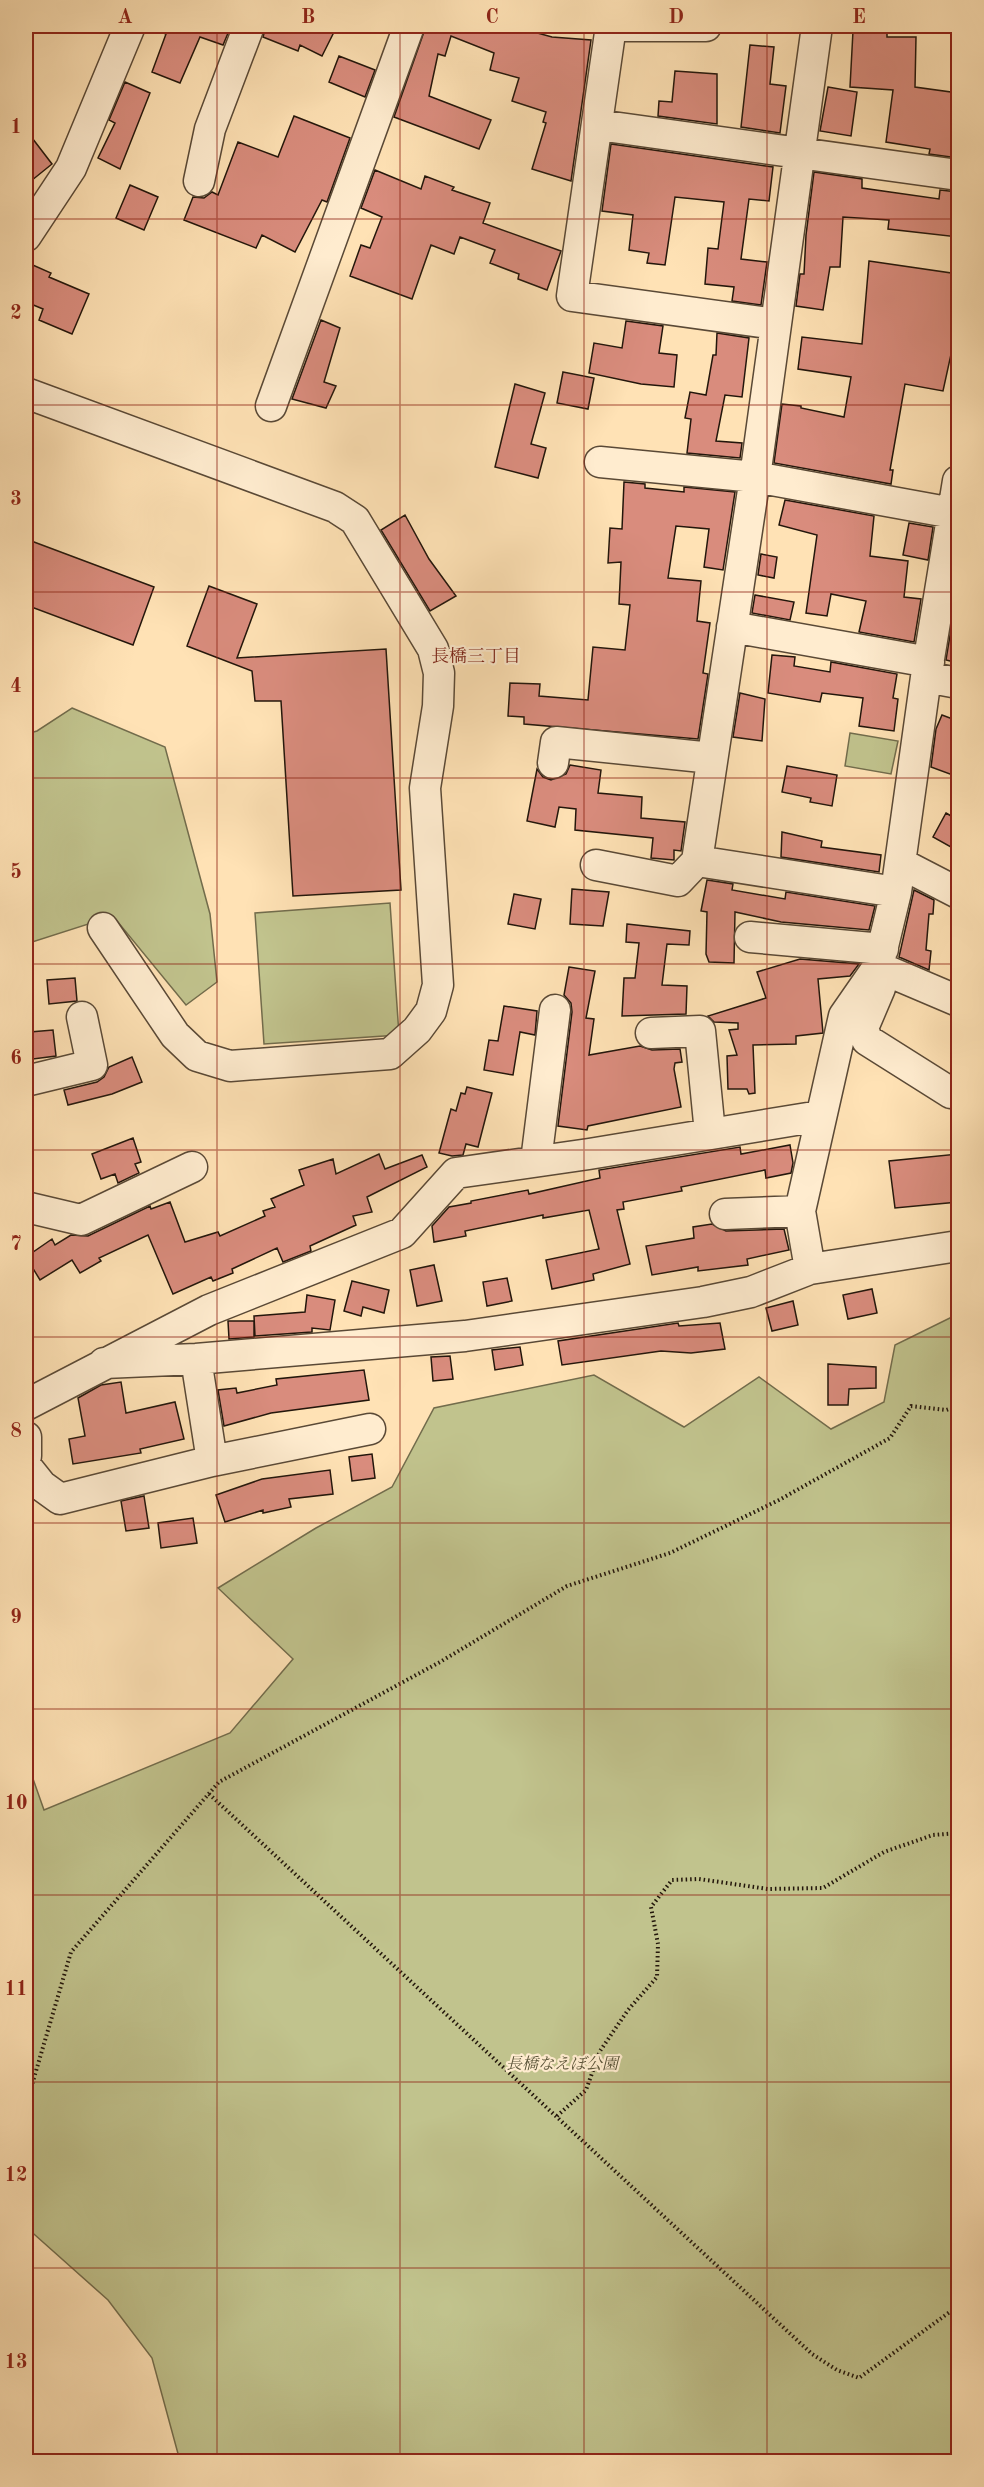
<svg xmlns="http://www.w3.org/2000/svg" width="984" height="2487" viewBox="0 0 984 2487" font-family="'Old Standard TT','Noto Serif JP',serif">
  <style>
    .green { fill: #c1c38d; stroke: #726c4c; stroke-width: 1.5 }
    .building { fill: #d98c7d; stroke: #23160b; stroke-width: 1.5 }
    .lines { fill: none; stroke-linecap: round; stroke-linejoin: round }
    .minor-casing { stroke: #5a4936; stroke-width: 33 }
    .path { stroke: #23160b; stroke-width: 4; stroke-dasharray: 1.5 3; stroke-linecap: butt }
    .minor { stroke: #ffeccf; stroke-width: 30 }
    .grid { fill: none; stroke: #8f2418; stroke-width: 1.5; stroke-opacity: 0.55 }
    .labels { text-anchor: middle; stroke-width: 4.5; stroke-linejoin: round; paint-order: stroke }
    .park-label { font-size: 16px; font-style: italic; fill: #5a5338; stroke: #ffeccf }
    .neighbourhood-label { font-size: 18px; fill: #7a1f14; stroke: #ffeccf }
    .neatline { fill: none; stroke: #8f2418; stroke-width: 2 }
    .grid-label { font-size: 20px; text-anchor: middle; font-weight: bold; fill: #8f2418 }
  </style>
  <rect width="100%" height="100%" fill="#ffe2b5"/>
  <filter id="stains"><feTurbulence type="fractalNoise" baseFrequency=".00333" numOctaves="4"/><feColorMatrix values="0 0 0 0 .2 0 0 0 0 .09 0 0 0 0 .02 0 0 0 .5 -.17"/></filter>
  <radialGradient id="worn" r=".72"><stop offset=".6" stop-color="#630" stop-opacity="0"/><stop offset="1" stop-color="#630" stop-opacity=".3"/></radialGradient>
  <path class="green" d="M 72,708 L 165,747 L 210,914 L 217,982 L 186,1005 L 113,916 L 26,944 L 26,734 L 37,731 Z
    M 850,733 L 898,741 L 891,774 L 845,766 Z
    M 390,903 L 399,1035 L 264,1044 L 255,913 Z
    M 958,1314 L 958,2461 L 180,2461 L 152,2358 L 108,2300 L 26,2227 L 26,1759 L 44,1810 L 230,1733 L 293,1659 L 218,1588 L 316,1528 L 392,1487 L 434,1408 L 594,1375 L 684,1427 L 759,1377 L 831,1429 L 884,1402 L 895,1345 Z"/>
  <path class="building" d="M 150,26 L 231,26 L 223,45 L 200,37 L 180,83 L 152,72 L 166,34 L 150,28 Z
    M 266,26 L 337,26 L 322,56 L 300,45 L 298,51 L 263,37 Z
    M 426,26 L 512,26 L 552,37 L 591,40 L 571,181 L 532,169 L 546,123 L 543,122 L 546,112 L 512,101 L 519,78 L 490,70 L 494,53 L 451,36 L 445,56 L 438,54 L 429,96 L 491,120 L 479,149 L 394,117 Z
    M 853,31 L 887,32 L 887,37 L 916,37 L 915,87 L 958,93 L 958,158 L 929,154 L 930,149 L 886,142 L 893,90 L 850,87 Z
    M 750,45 L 774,47 L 770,84 L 786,86 L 780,133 L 741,127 Z
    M 339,56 L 375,70 L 365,97 L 329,82 Z
    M 675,71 L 717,74 L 717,124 L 658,116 L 659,101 L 672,102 Z
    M 125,82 L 150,93 L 120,169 L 98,158 L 115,123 L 109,120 Z
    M 828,87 L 857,92 L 851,136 L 820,131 Z
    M 294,116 L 350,138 L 327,202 L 322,200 L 295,252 L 262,235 L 256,248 L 184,220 L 193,197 L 204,198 L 212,192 L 218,195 L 238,142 L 278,157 Z
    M 26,130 L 52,164 L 26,185 Z
    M 611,144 L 773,167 L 769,201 L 749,199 L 741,259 L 767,262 L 761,305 L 732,301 L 734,287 L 705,284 L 708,248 L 718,249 L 724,202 L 675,197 L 665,265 L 647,263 L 649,253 L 629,250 L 633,215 L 602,211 Z
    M 375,170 L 421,189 L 425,176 L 454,187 L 452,190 L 490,203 L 483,223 L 561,251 L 547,290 L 518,279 L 519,274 L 490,263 L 495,250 L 460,237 L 454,254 L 431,245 L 412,299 L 350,276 L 361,245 L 370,248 L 382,217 L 361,208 Z
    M 814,172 L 862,179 L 862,188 L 939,199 L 940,190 L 958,192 L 958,237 L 888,229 L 889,220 L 843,217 L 840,267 L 830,267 L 823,310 L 796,306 L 800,274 L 804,274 L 806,235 Z
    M 130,185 L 158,197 L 144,230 L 116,218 Z
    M 869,261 L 958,274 L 957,327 L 943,391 L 905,384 L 890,470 L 893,470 L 891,484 L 774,463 L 782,404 L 801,406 L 801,408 L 844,417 L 851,377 L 798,369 L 802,337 L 862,344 Z
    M 26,262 L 51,273 L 49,277 L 89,294 L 72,334 L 39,320 L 43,309 L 26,302 Z
    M 321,320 L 340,328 L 324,382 L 336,386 L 326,408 L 292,399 Z
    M 626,321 L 663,326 L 659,353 L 677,355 L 674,387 L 641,384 L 589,373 L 594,343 L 622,348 Z
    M 717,333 L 749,338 L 742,397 L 725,395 L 716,441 L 742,443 L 740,458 L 687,453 L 691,419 L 685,418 L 690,392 L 706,395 L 713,355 L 716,355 Z
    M 563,372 L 594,378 L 588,409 L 557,403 Z
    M 515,384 L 545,393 L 531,444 L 546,448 L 538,478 L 495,467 Z
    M 624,482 L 645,484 L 645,488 L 684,492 L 684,487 L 735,492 L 723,570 L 704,567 L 709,529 L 676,526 L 668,578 L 701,581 L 697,621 L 710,623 L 703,673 L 708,674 L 698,739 L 524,724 L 524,717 L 508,716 L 510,683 L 540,684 L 539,696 L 588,700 L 593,647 L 625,650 L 630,605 L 619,604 L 621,562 L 608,563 L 610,528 L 622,529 Z
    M 785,500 L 874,516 L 870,556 L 908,561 L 904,597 L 921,599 L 914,642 L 859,632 L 866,601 L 831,594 L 827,616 L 806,613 L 817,535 L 779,525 Z
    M 405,515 L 429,559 L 456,596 L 430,611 L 381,530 Z
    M 909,523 L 933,527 L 928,560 L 903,555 Z
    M 26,539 L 154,587 L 133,645 L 26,605 Z
    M 761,554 L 777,557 L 774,578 L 758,575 Z
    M 209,586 L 257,604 L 237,658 L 386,649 L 401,890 L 293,896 L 281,701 L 255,701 L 252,671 L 187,646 Z
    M 755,595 L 794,602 L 790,620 L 752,613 Z
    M 955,605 L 958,605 L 958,663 L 946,660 Z
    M 772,655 L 795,657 L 794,666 L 830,672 L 831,662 L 897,674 L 893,698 L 898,699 L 894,731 L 859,726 L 863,698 L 822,693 L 820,702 L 768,693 Z
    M 740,693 L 765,699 L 762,741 L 733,737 Z
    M 942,715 L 958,721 L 958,777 L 931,767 L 936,729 Z
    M 570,765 L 601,770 L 598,793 L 642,797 L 641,818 L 685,822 L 681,851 L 674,850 L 674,860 L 651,858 L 653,838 L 575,830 L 576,809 L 559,807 L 555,827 L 527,821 L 537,769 L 543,777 L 551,780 L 566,774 Z
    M 787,766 L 837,775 L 832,806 L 810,802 L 811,798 L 782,792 Z
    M 946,813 L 958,820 L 958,851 L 933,837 Z
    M 782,832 L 822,841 L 821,847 L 881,855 L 879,872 L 781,857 Z
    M 707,880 L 733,884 L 732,890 L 785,899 L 786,892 L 875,906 L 869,930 L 781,922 L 735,912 L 734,963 L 709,962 L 706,954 L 707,912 L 701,911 Z
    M 572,889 L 609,892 L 603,926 L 570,924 Z
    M 914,890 L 934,900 L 933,914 L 929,914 L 926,950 L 931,951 L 929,970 L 899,957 Z
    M 514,894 L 541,899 L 535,929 L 508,924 Z
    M 627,924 L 690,931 L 689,945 L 667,944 L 662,985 L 687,986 L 686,1014 L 622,1016 L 624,978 L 635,978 L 639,943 L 626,942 Z
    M 800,959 L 859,964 L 850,976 L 818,979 L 823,1033 L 796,1036 L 796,1044 L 753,1045 L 755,1093 L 749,1094 L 747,1089 L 728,1089 L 727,1056 L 737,1055 L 729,1030 L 738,1029 L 738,1023 L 714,1022 L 708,1016 L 766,998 L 757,972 Z
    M 569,967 L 595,971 L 586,1018 L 594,1019 L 589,1055 L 640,1046 L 652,1050 L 680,1049 L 682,1062 L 675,1063 L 674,1069 L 681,1107 L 588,1126 L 587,1130 L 558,1126 L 572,1012 L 571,1003 L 564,995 Z
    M 75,978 L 77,1001 L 49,1004 L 47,980 Z
    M 504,1006 L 537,1011 L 535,1035 L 520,1032 L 513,1075 L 484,1070 L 489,1040 L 498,1041 Z
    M 53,1030 L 56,1056 L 33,1059 L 30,1032 Z
    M 132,1057 L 142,1082 L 112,1094 L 68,1105 L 64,1090 L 97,1082 L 104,1077 L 109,1067 Z
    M 467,1087 L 492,1093 L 478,1147 L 466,1144 L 463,1155 L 452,1156 L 439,1153 L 451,1109 L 456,1111 L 461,1093 L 465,1094 Z
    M 133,1138 L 141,1162 L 135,1164 L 139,1173 L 118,1183 L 115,1174 L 101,1179 L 92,1154 Z
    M 790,1145 L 793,1163 L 791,1173 L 766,1178 L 765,1170 L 681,1187 L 682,1191 L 623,1202 L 624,1209 L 617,1210 L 630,1264 L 593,1274 L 594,1280 L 552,1289 L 546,1260 L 599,1249 L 589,1210 L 543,1218 L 543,1215 L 465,1231 L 466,1236 L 434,1242 L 432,1226 L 449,1207 L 471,1203 L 471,1201 L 528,1190 L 529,1194 L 600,1178 L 599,1170 L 740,1147 L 741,1154 Z
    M 379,1154 L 385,1169 L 422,1155 L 427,1167 L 367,1197 L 372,1212 L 353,1216 L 356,1225 L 310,1246 L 311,1251 L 283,1262 L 277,1248 L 232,1269 L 233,1273 L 213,1281 L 211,1277 L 173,1294 L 148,1235 L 99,1258 L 101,1261 L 80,1273 L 72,1260 L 40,1280 L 26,1257 L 52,1239 L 55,1245 L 71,1235 L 88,1236 L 150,1206 L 151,1209 L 170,1202 L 185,1242 L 218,1232 L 220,1236 L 265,1216 L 263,1211 L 275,1207 L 271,1199 L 304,1185 L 299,1170 L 333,1159 L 336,1174 Z
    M 958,1154 L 958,1202 L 895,1208 L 889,1161 Z
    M 712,1224 L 726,1231 L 784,1229 L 789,1250 L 747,1259 L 748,1265 L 698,1271 L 698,1267 L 652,1275 L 646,1246 L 694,1238 L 693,1227 Z
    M 434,1265 L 442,1301 L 417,1306 L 410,1270 Z
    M 507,1278 L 512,1301 L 487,1306 L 483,1282 Z
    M 352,1281 L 389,1290 L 384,1313 L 363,1307 L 361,1316 L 344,1311 Z
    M 872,1289 L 877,1313 L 848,1319 L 843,1295 Z
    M 307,1295 L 335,1300 L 330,1330 L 312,1328 L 312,1332 L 255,1336 L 254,1316 L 305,1312 Z
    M 793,1301 L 798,1325 L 772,1331 L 766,1308 Z
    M 228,1321 L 254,1321 L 254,1337 L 229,1339 Z
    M 678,1323 L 679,1326 L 720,1323 L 725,1349 L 691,1353 L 661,1351 L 562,1365 L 558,1341 Z
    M 520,1347 L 523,1365 L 495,1370 L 492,1350 Z
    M 450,1356 L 453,1379 L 433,1381 L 431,1357 Z
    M 828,1364 L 876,1367 L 876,1388 L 849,1389 L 848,1405 L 828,1405 Z
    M 364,1370 L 369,1400 L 271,1413 L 224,1426 L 218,1390 L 236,1388 L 237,1393 L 277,1385 L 276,1379 Z
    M 121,1382 L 126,1413 L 175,1402 L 184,1439 L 140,1449 L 141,1453 L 73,1464 L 69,1439 L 85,1436 L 78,1398 L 101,1385 Z
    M 372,1454 L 375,1478 L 352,1481 L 349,1457 Z
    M 330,1470 L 333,1494 L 289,1499 L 291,1507 L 263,1513 L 263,1510 L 225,1522 L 216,1495 L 262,1479 Z
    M 144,1496 L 149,1528 L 126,1531 L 121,1501 Z
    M 193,1518 L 197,1543 L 161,1548 L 158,1523 Z"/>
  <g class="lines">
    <g class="minor-casing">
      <path id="minor" d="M 611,26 L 572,296 L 775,324
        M 621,26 L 706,26
        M 598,125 L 958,175
        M 199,181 L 210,129 L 249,26
        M 26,236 L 71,168 L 130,26
        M 26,393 L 335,507 L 355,520 L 433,649 L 439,673 L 438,706 L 425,788 L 438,985 L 431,1011 L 417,1030 L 390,1054 L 230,1066 L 197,1056 L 175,1035 L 103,928
        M 271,406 L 409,26
        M 600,462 L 755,477 L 958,514
        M 732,627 L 929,662
        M 926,677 L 958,683
        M 553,763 L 556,742 L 712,758
        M 697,861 L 755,477 L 817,26
        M 900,863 L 958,893
        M 596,865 L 678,881 L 697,861 L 896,892
        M 750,937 L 883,949
        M 651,1033 L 700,1031 L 710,1133
        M 26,1081 L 92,1065 L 82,1017
        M 951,1093 L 867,1040 L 863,1028 L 880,988 L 878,967 L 958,1001
        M 536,1161 L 555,1010
        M 26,1207 L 81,1220 L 192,1167
        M 725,1214 L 800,1211
        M 810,1269 L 958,1246
        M 196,1359 L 212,1461 L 370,1429
        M 104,1363 L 196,1359 L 465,1336 L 703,1302 L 751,1292 L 810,1269 L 800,1211 L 844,1016 L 878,967 L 896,892 L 926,677 L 958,481
        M 26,1405 L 209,1310 L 402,1233 L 456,1173 L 589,1154 L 820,1116
        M 26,1437 L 26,1456
        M 26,1466 L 42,1486 L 60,1499 L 212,1461"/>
    </g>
    <path class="path" d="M 209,1794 L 812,2354 L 837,2370 L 859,2378 L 958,2306
      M 26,2105 L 71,1952 L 219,1782 L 440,1662 L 567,1586 L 670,1553 L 779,1500 L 890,1438 L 911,1406 L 946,1410 L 958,1406
      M 557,2116 L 586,2090 L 600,2051 L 628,2010 L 657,1977 L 658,1944 L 651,1907 L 672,1880 L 699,1879 L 768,1889 L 823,1888 L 884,1852 L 933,1835 L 958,1833"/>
    <use href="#minor" class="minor"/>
  </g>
  <path class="grid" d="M 217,26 L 217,2462M 400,26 L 400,2462M 584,26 L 584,2462M 767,26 L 767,2462M 26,219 L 958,219M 26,405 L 958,405M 26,592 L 958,592M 26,778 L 958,778M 26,964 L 958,964M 26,1150 L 958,1150M 26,1337 L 958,1337M 26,1523 L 958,1523M 26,1709 L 958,1709M 26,1895 L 958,1895M 26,2082 L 958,2082M 26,2268 L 958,2268"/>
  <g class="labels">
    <g class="park-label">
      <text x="562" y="2069">長橋なえぼ公園</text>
    </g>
    <g class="neighbourhood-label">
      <text x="476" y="662">長橋三丁目</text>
    </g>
  </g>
  <rect width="984" height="2487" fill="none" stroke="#ffe2b5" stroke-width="66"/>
  <rect x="33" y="33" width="918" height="2421" class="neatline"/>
  <g class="grid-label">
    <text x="125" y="23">A</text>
    <text x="308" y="23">B</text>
    <text x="492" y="23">C</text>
    <text x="676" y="23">D</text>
    <text x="859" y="23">E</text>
    <text x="16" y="133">1</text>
    <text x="16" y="319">2</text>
    <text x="16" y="505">3</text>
    <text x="16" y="692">4</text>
    <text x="16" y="878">5</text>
    <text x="16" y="1064">6</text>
    <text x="16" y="1250">7</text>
    <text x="16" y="1437">8</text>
    <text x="16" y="1623">9</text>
    <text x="16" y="1809">10</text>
    <text x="16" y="1995">11</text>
    <text x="16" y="2181">12</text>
    <text x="16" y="2368">13</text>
  </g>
  <rect width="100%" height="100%" filter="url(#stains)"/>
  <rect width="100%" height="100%" fill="url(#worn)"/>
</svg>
